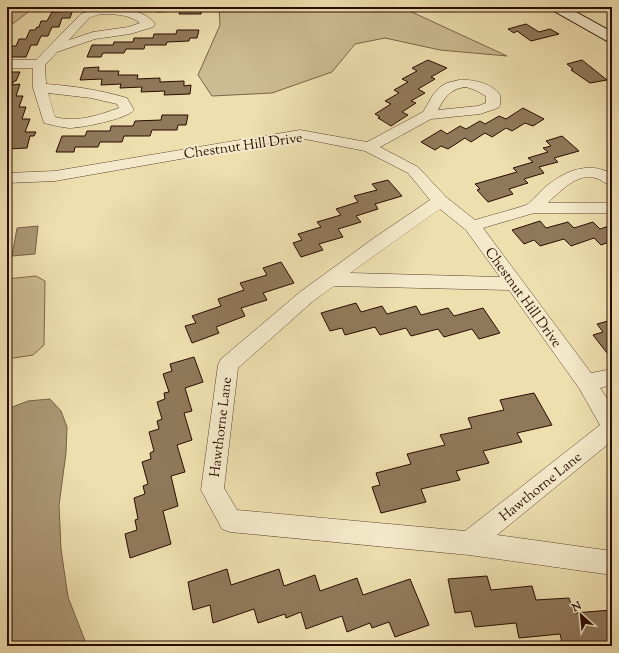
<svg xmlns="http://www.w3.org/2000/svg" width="619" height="653" viewBox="0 0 619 653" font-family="'Sorts Mill Goudy',serif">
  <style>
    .green { fill: #cdbb91; stroke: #7c6349 }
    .water { fill: #ab9774; stroke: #775f46 }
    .building { fill: #90795b; stroke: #2a0b01 }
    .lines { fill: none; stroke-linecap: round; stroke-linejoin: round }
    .street-casing { stroke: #5b402c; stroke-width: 1 }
    .secondary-casing { stroke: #2a0b01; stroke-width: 2 }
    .street { fill: #f4eacb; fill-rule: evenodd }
    .secondary { fill: #f4eacb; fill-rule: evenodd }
    .labels { text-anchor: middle; stroke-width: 4; stroke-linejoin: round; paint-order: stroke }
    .street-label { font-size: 14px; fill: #2a0b01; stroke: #f4eacb }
  </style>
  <rect width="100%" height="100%" fill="#eedfaf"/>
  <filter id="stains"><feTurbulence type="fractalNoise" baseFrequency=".005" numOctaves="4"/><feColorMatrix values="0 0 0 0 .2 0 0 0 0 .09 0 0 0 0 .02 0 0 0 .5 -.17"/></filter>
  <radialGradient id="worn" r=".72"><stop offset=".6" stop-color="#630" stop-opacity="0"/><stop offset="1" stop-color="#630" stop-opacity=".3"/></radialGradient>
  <path class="green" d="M 7,7 L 35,7 L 7,28 Z
    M 219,7 L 401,7 L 507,56 L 440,50 L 385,38 L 355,44 L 332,72 L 272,93 L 212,96 L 198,75 L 220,25 Z
    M 36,276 L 45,281 L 44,345 L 33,355 L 7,359 L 7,279 Z"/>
  <path class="water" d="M 38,226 L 35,254 L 12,256 L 17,228 Z
    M 50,399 L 61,411 L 67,427 L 66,453 L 59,505 L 61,549 L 68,597 L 87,646 L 7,646 L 7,409 L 28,401 Z"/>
  <path class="building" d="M 61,7 L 81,7 L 80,9 L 73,9 L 70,18 L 62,18 L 59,27 L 52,27 L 48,36 L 41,36 L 37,45 L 31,45 L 26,57 L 7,57 L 7,50 L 11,46 L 16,46 L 19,39 L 26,39 L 30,30 L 35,30 L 37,27 L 39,27 L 41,21 L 47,21 L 52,12 L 59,12 Z
    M 141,7 L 202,7 L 201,14 L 179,14 L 180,11 L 157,12 L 158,9 L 141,9 Z
    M 526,24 L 539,32 L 550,29 L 559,34 L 531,41 L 517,31 L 514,33 L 508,29 Z
    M 177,30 L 199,30 L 197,38 L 190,38 L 189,41 L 167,42 L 166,45 L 145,45 L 144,49 L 126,49 L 124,53 L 103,53 L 101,57 L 87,57 L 92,45 L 113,45 L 114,42 L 133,42 L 134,38 L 153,38 L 154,34 L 176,34 Z
    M 428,60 L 447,68 L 431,77 L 435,79 L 418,89 L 425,93 L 411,101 L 416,103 L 402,112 L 408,115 L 391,126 L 378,118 L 380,117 L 375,114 L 391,104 L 385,101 L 399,93 L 394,90 L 408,82 L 402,79 L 417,71 L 412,68 Z
    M 582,60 L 607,80 L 590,83 L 571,70 L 573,69 L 567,64 Z
    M 99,67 L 98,71 L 119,71 L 118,75 L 138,75 L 137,79 L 160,78 L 160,82 L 184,81 L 184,86 L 191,85 L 190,94 L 164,95 L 165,91 L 141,92 L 142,87 L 120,88 L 121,84 L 101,85 L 102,79 L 80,80 L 84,68 Z
    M 7,72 L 20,72 L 16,81 L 14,81 L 12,85 L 20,84 L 16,96 L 23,96 L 19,107 L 26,107 L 22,119 L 30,119 L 25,132 L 36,132 L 34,136 L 30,136 L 27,148 L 8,149 L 10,143 L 7,143 L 9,130 L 7,130 Z
    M 523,108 L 544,119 L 533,126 L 525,123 L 512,131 L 506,128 L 492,137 L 485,133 L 471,142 L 465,138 L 448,149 L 441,146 L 435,150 L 421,142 L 441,130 L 447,134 L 460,126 L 466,129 L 480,121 L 485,124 L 499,116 L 506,119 Z
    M 162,115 L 188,115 L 186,125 L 178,125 L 177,130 L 152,130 L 150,136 L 124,136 L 122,142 L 100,142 L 98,147 L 75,147 L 74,152 L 56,152 L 62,136 L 85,136 L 87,131 L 110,131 L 111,126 L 133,126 L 135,121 L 161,120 Z
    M 562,136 L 579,151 L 554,158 L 558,162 L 539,167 L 544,173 L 524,179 L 528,183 L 509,189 L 513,194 L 488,202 L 477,190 L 480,189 L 475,184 L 517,172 L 513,168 L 533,162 L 528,158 L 548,152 L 543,148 L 551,146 L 546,141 Z
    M 388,180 L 402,196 L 375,204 L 378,209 L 356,216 L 361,222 L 338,229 L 343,237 L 319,244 L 323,250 L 301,257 L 293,243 L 302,240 L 298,234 L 321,227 L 317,222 L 341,215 L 336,209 L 358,202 L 354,196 L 377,190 L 372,184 Z
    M 540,221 L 546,228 L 568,222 L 574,228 L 593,222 L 600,229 L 612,225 L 612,241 L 601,245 L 594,238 L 571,246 L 564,239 L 540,246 L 534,240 L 524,244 L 512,230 Z
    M 281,262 L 294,283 L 263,293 L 267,300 L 241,308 L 245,316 L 216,327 L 219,333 L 192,343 L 185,326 L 196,323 L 192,316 L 221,306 L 218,299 L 244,290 L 240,283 L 267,275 L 263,268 Z
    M 356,303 L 361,312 L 382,306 L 387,314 L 416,306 L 421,315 L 448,308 L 454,316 L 483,308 L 500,333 L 479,339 L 472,329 L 444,337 L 438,329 L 411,336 L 406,328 L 380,335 L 375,327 L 345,335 L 342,328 L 330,331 L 321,313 Z
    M 612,320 L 612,352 L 607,353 L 593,335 L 603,332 L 597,324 Z
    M 194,357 L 203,382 L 185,388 L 192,411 L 184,413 L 192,440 L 177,445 L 185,472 L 171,476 L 178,506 L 163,511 L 171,544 L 130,558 L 125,534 L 137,530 L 135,520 L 138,519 L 134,498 L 145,494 L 143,486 L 148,484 L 142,462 L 151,459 L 150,453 L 154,451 L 149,432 L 159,429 L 157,421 L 162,419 L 157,402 L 165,399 L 164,393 L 169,392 L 163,374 L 172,371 L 170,364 Z
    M 534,393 L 552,425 L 517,433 L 522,442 L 483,451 L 489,463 L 456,471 L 460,480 L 421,489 L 426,502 L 381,513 L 372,487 L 380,485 L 376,473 L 411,464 L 407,454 L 445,445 L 440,435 L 472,428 L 468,418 L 504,410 L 500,400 Z
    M 227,569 L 231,585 L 279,569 L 284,586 L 315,575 L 320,591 L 357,578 L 363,595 L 410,579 L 429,625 L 395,637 L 389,622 L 372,628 L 370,623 L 347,632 L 342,616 L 306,629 L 301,612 L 286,618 L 285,614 L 258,623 L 254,609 L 213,623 L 210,605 L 193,610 L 188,582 Z
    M 487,576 L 491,590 L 532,586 L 536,600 L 569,598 L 574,613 L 612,610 L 612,646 L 563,646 L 560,634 L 519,638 L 516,623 L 475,627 L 471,611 L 455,613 L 448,579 Z"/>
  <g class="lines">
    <g class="street-casing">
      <path id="street" d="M 99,8 C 116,8 144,8 155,24 L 153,27 L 130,34 L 95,39 L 57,52 L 45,65 L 46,84 C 74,86 100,90 127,98 L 134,110 C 127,119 81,128 69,128 C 60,127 52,125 44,123 L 33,88 L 33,68 L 7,68 L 7,60 L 36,60 L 81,14 ZM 100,14 C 113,14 129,14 140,23 L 128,27 L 93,32 L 69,40 L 89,18 ZM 48,93 L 91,98 L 117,104 L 119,108 C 99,115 77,123 55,117 Z
        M 459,80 C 472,79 492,83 500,95 L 500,105 L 498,108 L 480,114 L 431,119 L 380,147 L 418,167 L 446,197 L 475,220 C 491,215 509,211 526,205 C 532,202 539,193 544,188 C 563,172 588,160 612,174 L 612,186 C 605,184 601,179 595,178 C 578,172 559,192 548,203 L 612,203 L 612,213 L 534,213 L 483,228 L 591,373 L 612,369 L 612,385 L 600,388 L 612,406 L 612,441 L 497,535 L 612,551 L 612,575 L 469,555 L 230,532 L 222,529 L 201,490 L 218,365 L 221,359 L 300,292 L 374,238 L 430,200 L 408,173 L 365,151 L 300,138 L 55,181 L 7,183 L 7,173 L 55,171 L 300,130 L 367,142 L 423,112 L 433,95 L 440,87 L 447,83 ZM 466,87 L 475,90 L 486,96 L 486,103 L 478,106 L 438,110 C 444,98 451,88 466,87 ZM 440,209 L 466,230 L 500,277 L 350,273 ZM 334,286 L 509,290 L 579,388 L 600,425 L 465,531 L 237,510 L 224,488 L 238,368 L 312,302 Z"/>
    </g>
    <g class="secondary-casing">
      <path id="secondary" d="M 550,7 L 567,7 L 612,32 L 612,42 L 607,41 L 552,10 Z"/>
    </g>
    <use href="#street" class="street"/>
    <use href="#secondary" class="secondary"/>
  </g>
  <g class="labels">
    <g class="street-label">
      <text transform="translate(243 145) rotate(-8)" y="5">Chestnut Hill Drive</text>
      <text transform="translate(524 297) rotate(54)" y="5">Chestnut Hill Drive</text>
      <text transform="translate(220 427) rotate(-83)" y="5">Hawthorne Lane</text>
      <text transform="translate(540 486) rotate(-39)" y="5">Hawthorne Lane</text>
    </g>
  </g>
  <rect width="619" height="653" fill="none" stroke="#eedfaf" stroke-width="24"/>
  <rect x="8" y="8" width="603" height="637" fill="none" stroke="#2a0b01" stroke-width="2"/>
  <rect x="12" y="12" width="595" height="629" fill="none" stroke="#2a0b01"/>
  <g transform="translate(581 615) rotate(333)" stroke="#f4eacb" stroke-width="3" paint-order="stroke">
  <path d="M0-3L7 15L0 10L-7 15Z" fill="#2a0b01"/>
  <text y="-6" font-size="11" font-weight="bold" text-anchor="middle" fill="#2a0b01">N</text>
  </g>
  <rect width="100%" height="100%" filter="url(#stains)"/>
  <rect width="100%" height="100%" fill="url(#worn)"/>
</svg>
